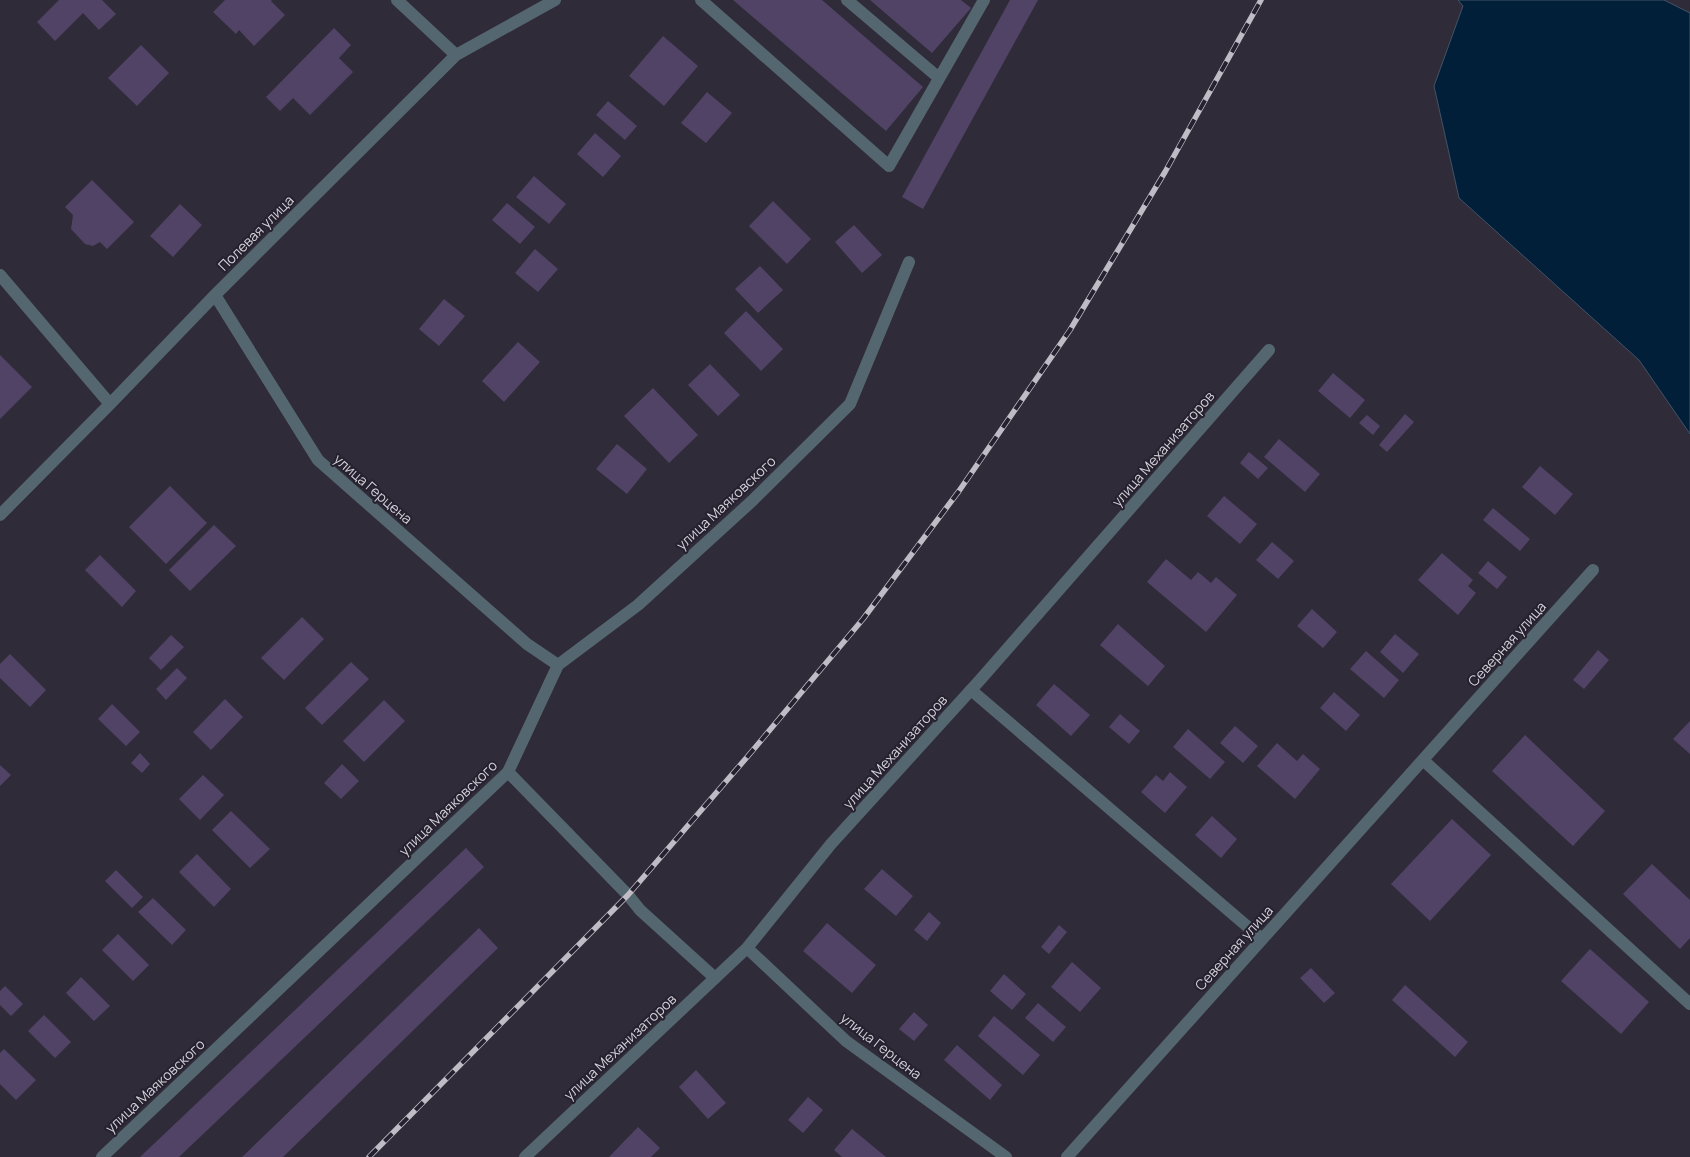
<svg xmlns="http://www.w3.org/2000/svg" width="1690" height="1157" viewBox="0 0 1690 1157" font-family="Manrope,sans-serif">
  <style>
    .water { fill: #011f38; stroke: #405469 }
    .building { fill: #514366 }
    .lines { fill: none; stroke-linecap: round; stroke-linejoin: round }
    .lane { stroke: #546770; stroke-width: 12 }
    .street { stroke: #546770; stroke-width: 12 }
    .rail-casing { stroke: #c0bcc6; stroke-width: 5.5 }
    .rail { stroke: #26212e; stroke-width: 4; stroke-dasharray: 11; stroke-linecap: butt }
    .labels { text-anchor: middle; stroke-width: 4; stroke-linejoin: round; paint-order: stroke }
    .street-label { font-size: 14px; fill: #d4d1da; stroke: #26212e }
  </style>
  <rect width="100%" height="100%" fill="#302b38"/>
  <path class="water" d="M 1458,0 L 1664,0 L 1690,13 L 1690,434 L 1639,360 L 1459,198 L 1434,86 L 1463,6 Z"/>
  <path class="building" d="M 59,0 L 102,0 L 116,14 L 99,30 L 83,13 L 55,41 L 37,22 Z
    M 225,0 L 272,0 L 271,1 L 285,15 L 254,46 L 239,30 L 236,34 L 213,12 Z
    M 733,0 L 822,0 L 923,87 L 886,131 Z
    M 870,0 L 961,0 L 971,8 L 932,53 Z
    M 1010,0 L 1038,0 L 923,209 L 902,197 Z
    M 334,28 L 351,45 L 339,58 L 353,72 L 310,115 L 293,98 L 280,111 L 266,97 Z
    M 663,36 L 698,66 L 664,106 L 629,76 Z
    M 141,45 L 169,73 L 137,106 L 108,78 Z
    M 707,92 L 732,113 L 706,143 L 681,123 Z
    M 608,101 L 637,126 L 625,140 L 596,115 Z
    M 595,133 L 621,156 L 603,177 L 577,154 Z
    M 534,176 L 566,204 L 549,224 L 516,197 Z
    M 92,180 L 134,222 L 107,249 L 100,242 L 93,246 L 85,244 L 71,229 L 73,215 L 65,207 Z
    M 773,201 L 811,239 L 787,264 L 749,226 Z
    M 507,203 L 535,227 L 520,244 L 492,220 Z
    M 180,204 L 202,225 L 173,257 L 150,236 Z
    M 854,225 L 882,255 L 862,273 L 835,242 Z
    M 535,249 L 558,269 L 538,292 L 515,273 Z
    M 760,266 L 783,290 L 758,313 L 735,289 Z
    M 444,299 L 465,316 L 439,346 L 419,329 Z
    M 746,311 L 783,349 L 761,371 L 724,333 Z
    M 518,342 L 540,362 L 504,402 L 482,381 Z
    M 0,355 L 32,387 L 0,419 Z
    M 710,364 L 740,395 L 718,416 L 688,385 Z
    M 1333,373 L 1365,400 L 1350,418 L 1318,391 Z
    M 653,388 L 698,435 L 669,463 L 624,416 Z
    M 1405,414 L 1414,422 L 1387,452 L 1379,445 Z
    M 1367,415 L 1380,426 L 1373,435 L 1359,423 Z
    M 1279,439 L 1320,474 L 1305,492 L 1264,457 Z
    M 617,444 L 647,469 L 627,494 L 596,469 Z
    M 1249,452 L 1268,468 L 1258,479 L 1240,463 Z
    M 1540,466 L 1573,494 L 1555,515 L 1522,487 Z
    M 170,486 L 207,523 L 166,564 L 129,527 Z
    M 1224,496 L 1257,524 L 1240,544 L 1207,516 Z
    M 1493,508 L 1530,539 L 1520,551 L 1483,520 Z
    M 214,525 L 236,546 L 190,591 L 169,570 Z
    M 1272,542 L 1294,561 L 1278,579 L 1256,560 Z
    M 1442,553 L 1473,580 L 1468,586 L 1476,593 L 1458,615 L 1418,580 Z
    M 100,555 L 136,591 L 122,607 L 85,570 Z
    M 1166,559 L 1191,580 L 1198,572 L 1211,583 L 1216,577 L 1237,595 L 1206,632 L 1147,582 Z
    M 1488,561 L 1507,577 L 1497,589 L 1478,573 Z
    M 1312,609 L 1337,632 L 1323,648 L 1297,626 Z
    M 302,617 L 324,639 L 284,680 L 261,658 Z
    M 1118,624 L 1165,666 L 1148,686 L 1100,645 Z
    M 1395,634 L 1419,654 L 1403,673 L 1380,652 Z
    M 171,635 L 184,647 L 161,670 L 149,658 Z
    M 1598,650 L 1609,660 L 1584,689 L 1573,680 Z
    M 1366,651 L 1399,680 L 1384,698 L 1350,669 Z
    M 10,654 L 46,690 L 30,707 L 0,678 L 0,664 Z
    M 351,662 L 369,679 L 322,725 L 305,708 Z
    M 177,668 L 187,678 L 166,700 L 156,689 Z
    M 1054,684 L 1090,715 L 1071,736 L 1036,705 Z
    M 1334,692 L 1360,715 L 1346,731 L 1320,708 Z
    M 225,699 L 243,717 L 211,750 L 193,732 Z
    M 384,700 L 405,721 L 364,762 L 343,741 Z
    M 112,704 L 140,732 L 126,746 L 98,719 Z
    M 1120,714 L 1140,731 L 1129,744 L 1109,727 Z
    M 1690,721 L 1690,754 L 1673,739 Z
    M 1235,726 L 1258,746 L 1243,763 L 1220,743 Z
    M 1188,729 L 1225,762 L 1210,779 L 1173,747 Z
    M 1525,735 L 1605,811 L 1573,846 L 1492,771 Z
    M 1277,743 L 1297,761 L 1303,754 L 1320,769 L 1295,799 L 1257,766 Z
    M 140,753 L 150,764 L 142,773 L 131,763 Z
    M 342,764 L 359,781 L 341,799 L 324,783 Z
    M 0,765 L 11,775 L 0,786 Z
    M 1170,772 L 1187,787 L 1165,813 L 1141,792 L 1156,775 L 1163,781 Z
    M 203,775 L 224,795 L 200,820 L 179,799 Z
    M 231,811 L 270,849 L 250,868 L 212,830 Z
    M 1212,816 L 1237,839 L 1221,858 L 1195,835 Z
    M 1452,819 L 1491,855 L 1430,921 L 1391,884 Z
    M 466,848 L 484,867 L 179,1157 L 140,1157 Z
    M 197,854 L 231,889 L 214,907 L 179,872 Z
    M 1652,864 L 1690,900 L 1690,938 L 1680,949 L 1623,894 Z
    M 882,869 L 913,896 L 896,916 L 864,889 Z
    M 116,870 L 143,897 L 132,908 L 105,881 Z
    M 153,898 L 186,930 L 172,945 L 138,912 Z
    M 929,912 L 941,923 L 927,941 L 914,930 Z
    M 827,923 L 876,965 L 852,993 L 803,951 Z
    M 1059,925 L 1067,932 L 1049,954 L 1041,947 Z
    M 479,928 L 498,948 L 283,1157 L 242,1157 Z
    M 118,934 L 149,965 L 133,981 L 102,950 Z
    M 1590,949 L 1649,1002 L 1621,1034 L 1561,981 Z
    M 1072,962 L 1101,988 L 1080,1012 L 1051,987 Z
    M 1311,968 L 1335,993 L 1324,1003 L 1300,978 Z
    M 1004,974 L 1026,994 L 1012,1010 L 990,991 Z
    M 81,977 L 110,1006 L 94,1021 L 66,993 Z
    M 1405,985 L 1468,1042 L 1455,1057 L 1392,1000 Z
    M 5,986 L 23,1004 L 11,1016 L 0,1005 L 0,991 Z
    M 1038,1003 L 1066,1027 L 1053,1042 L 1025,1018 Z
    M 914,1012 L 928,1025 L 914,1041 L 899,1029 Z
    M 44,1015 L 71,1042 L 55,1058 L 28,1031 Z
    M 994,1016 L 1040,1055 L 1023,1075 L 978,1036 Z
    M 957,1045 L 1002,1085 L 990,1100 L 944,1060 Z
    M 4,1049 L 36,1080 L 16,1100 L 0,1084 L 0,1053 Z
    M 696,1070 L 726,1103 L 708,1119 L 679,1087 Z
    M 808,1097 L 823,1110 L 803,1133 L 788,1120 Z
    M 638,1127 L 660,1148 L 651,1157 L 609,1157 Z
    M 852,1129 L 886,1157 L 842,1157 L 834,1150 Z"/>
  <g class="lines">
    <path class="lane" d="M 701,0 L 889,166 L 984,0
      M 847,0 L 939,78
      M 971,690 L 1262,939
      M 1423,760 L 1690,1004
      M 508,772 L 628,895 L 640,910 L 715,978"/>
    <path class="street" d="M 397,0 L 456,55
      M 0,275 L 110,404
      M 215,295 L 318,460 L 527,644 L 558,665
      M 0,515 L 110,404 L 215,295 L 456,55 L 555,0
      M 747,948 L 846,1041 L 1006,1157
      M 102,1157 L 508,772 L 558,665 L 638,605 L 752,501 L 850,404 L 909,262
      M 525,1157 L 747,948 L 831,844 L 980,680 L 1269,350
      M 1067,1157 L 1593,570"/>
    <g class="rail-casing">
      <path id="rail" d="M 369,1157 L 628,895 L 748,756 L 863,619 L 959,491 L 1070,330 L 1165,172 L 1261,0"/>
    </g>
    <use href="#rail" class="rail"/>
  </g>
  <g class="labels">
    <g class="street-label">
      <text transform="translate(256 233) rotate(-45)" y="5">Полевая улица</text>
      <text transform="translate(1163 449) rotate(-49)" y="5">улица Механизаторов</text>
      <text transform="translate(373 489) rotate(41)" y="5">улица Герцена</text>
      <text transform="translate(726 503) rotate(-43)" y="5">улица Маяковского</text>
      <text transform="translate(1507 644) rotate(-48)" y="5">Северная улица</text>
      <text transform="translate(895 752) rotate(-48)" y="5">улица Механизаторов</text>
      <text transform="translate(448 808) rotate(-44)" y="5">улица Маяковского</text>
      <text transform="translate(1234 948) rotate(-48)" y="5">Северная улица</text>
      <text transform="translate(881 1046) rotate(38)" y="5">улица Герцена</text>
      <text transform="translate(620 1047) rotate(-43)" y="5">улица Механизаторов</text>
      <text transform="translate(155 1086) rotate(-43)" y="5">улица Маяковского</text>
    </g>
  </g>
</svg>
